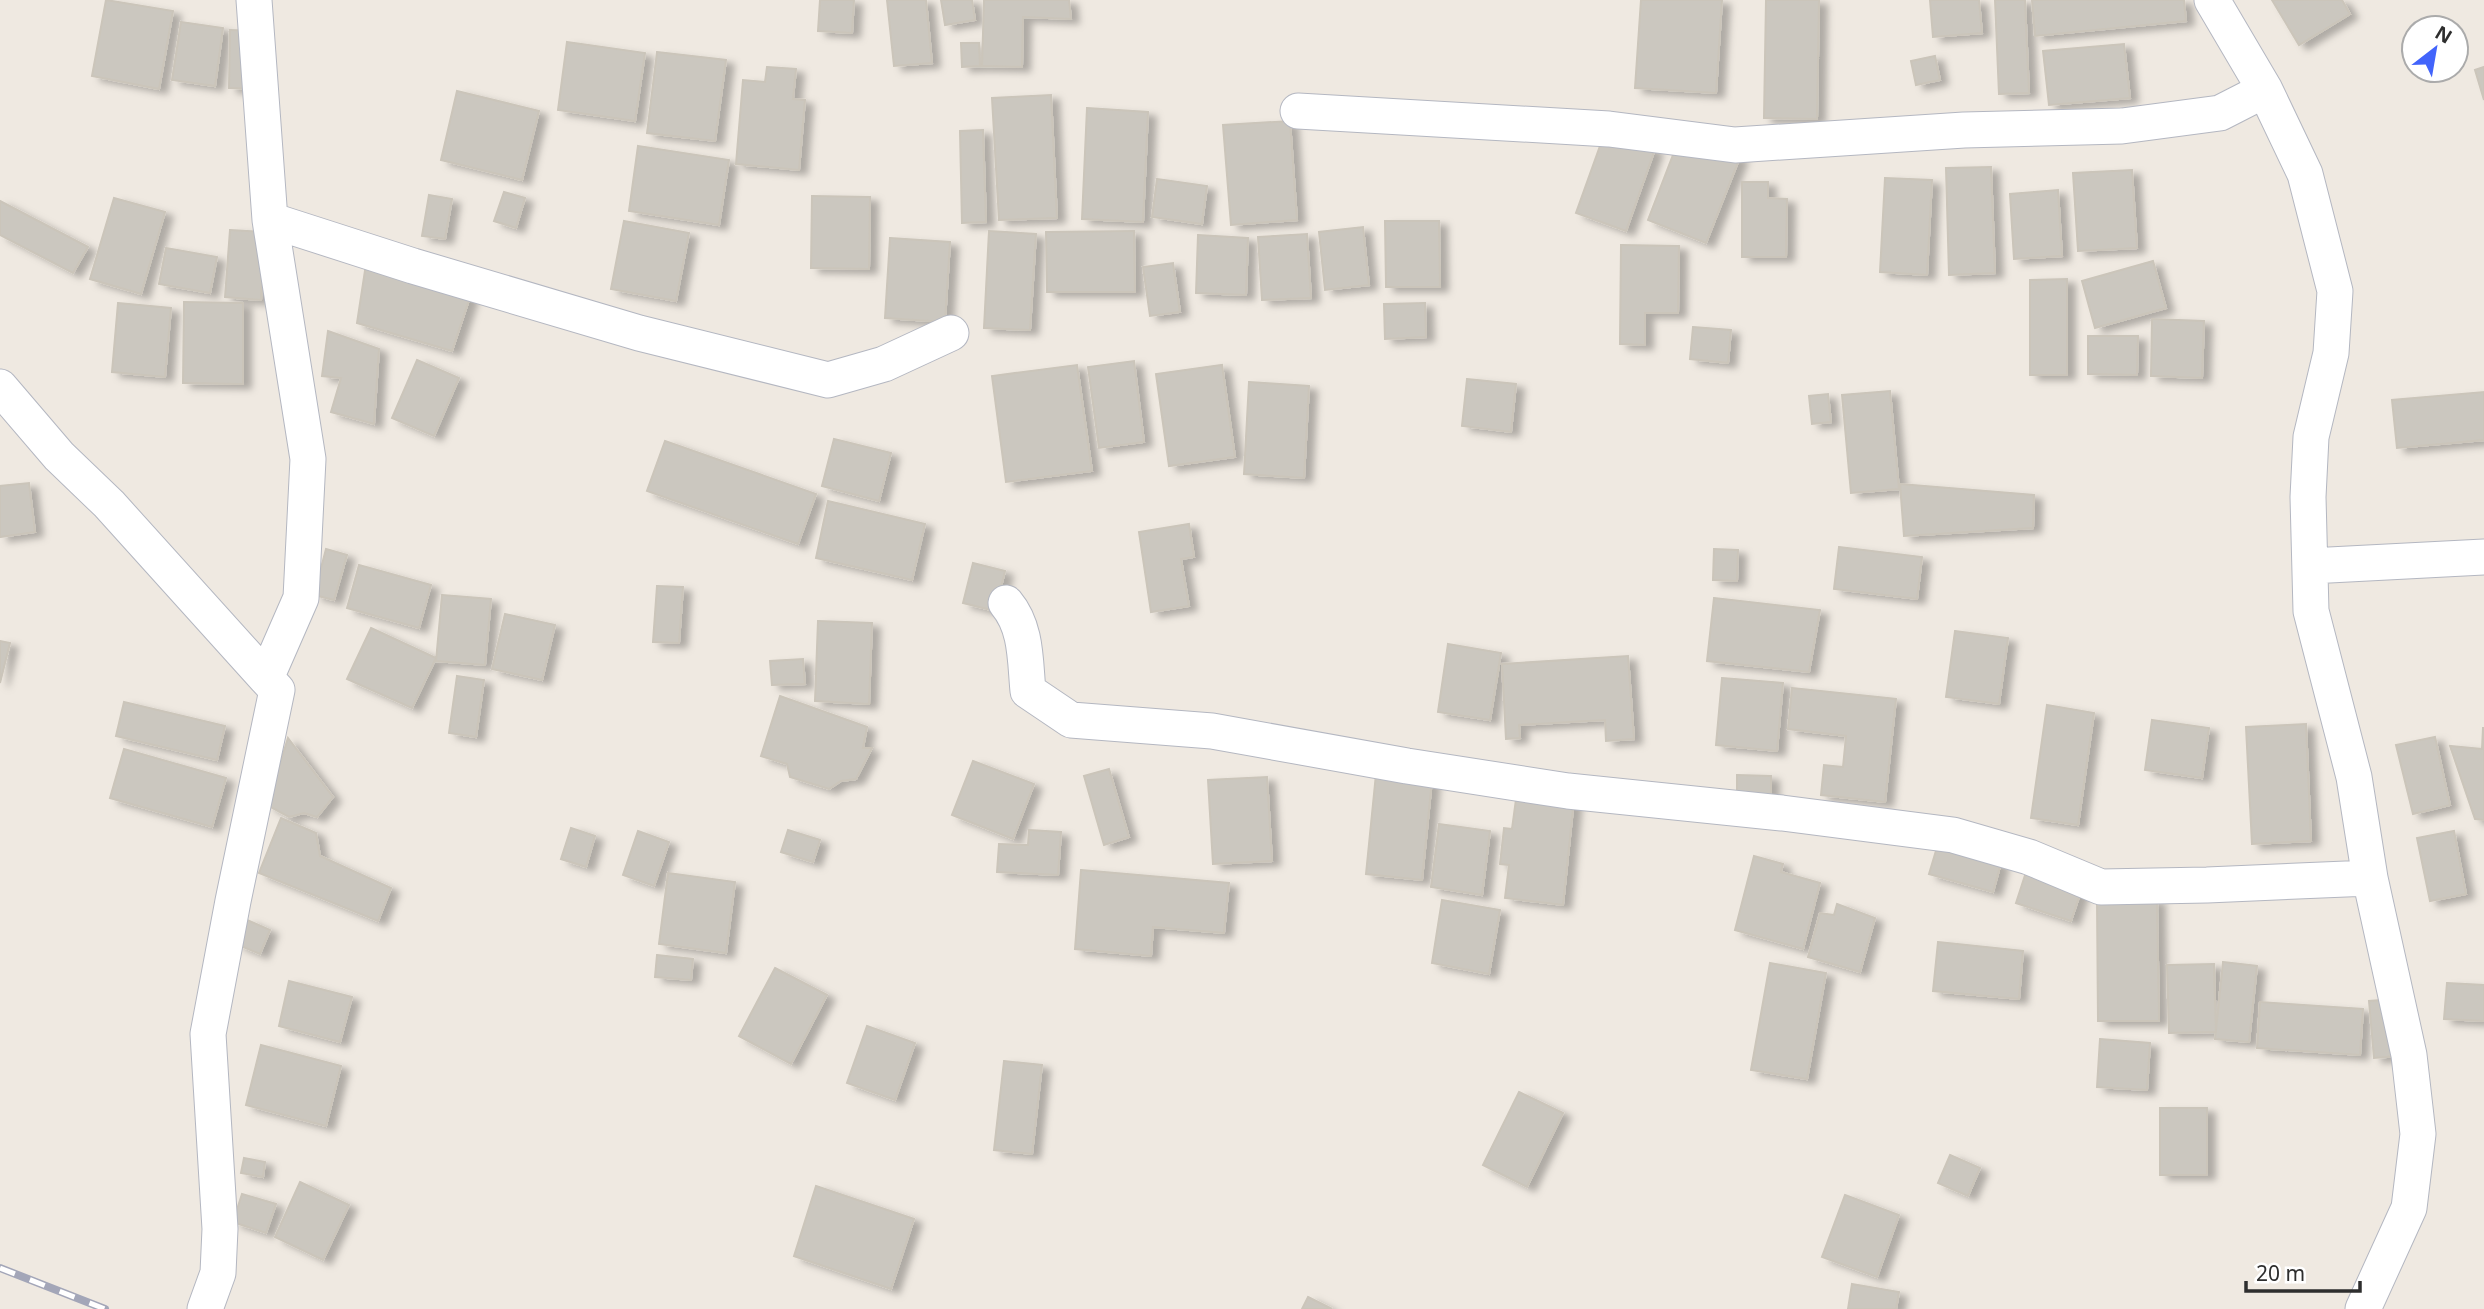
<svg xmlns="http://www.w3.org/2000/svg" width="2484" height="1309" viewBox="0 0 2484 1309" font-family="'Noto Sans',sans-serif">
  <style>
    .building { fill: #cbc7bf; stroke: #cbc5ba; stroke-width: 2; filter: url(#shadow) }
    .lines { fill: none; stroke-linecap: round; stroke-linejoin: round }
    .minor-casing { stroke: #b4b7c1; stroke-width: 37 }
    .minor { stroke: #fff; stroke-width: 35 }
    .rail-casing { stroke: #a3a6b8; stroke-width: 8 }
    .rail { stroke: #fff; stroke-width: 5; stroke-dasharray: 16; stroke-linecap: butt }
  </style>
  <defs>
    <filter id="shadow"><feDropShadow dx="8" dy="4.5" stdDeviation="3.5" flood-color="#0004"/></filter>
  </defs>
  <rect width="100%" height="100%" fill="#efe9e1"/>
  <path class="building" d="M 106,0 L 173,11 L 159,89 L 92,76 Z
    M 820,0 L 854,0 L 852,33 L 818,31 Z
    M 887,0 L 926,0 L 932,63 L 894,66 Z
    M 941,0 L 972,0 L 975,20 L 945,25 Z
    M 984,0 L 1069,0 L 1071,19 L 1023,17 L 1022,67 L 982,66 Z
    M 1641,0 L 1722,0 L 1716,93 L 1635,88 Z
    M 1766,0 L 1819,0 L 1817,119 L 1764,118 Z
    M 1930,0 L 1979,0 L 1982,33 L 1933,37 Z
    M 1995,0 L 2025,0 L 2029,93 L 1999,94 Z
    M 2032,0 L 2184,0 L 2186,21 L 2035,36 Z
    M 2272,0 L 2342,0 L 2350,14 L 2299,45 Z
    M 181,22 L 223,28 L 215,86 L 172,80 Z
    M 230,30 L 257,31 L 257,89 L 229,88 Z
    M 567,42 L 645,53 L 635,121 L 558,110 Z
    M 961,43 L 979,43 L 980,66 L 962,67 Z
    M 2124,44 L 2130,98 L 2049,105 L 2043,51 Z
    M 657,52 L 726,60 L 715,141 L 647,133 Z
    M 1935,56 L 1940,80 L 1916,85 L 1911,61 Z
    M 767,67 L 796,69 L 793,99 L 805,100 L 799,170 L 736,164 L 743,80 L 765,82 Z
    M 2484,67 L 2484,100 L 2475,70 Z
    M 457,91 L 539,111 L 522,180 L 441,160 Z
    M 1051,95 L 1057,218 L 999,220 L 992,98 Z
    M 1087,108 L 1148,112 L 1143,222 L 1082,219 Z
    M 1290,121 L 1297,220 L 1231,225 L 1223,125 Z
    M 983,130 L 986,222 L 962,223 L 960,131 Z
    M 1605,132 L 1655,149 L 1626,231 L 1576,213 Z
    M 1681,134 L 1740,157 L 1706,243 L 1648,220 Z
    M 638,146 L 729,160 L 719,225 L 629,211 Z
    M 1991,167 L 1995,273 L 1949,275 L 1946,168 Z
    M 2132,170 L 2137,248 L 2078,251 L 2073,173 Z
    M 1885,178 L 1932,180 L 1927,275 L 1880,272 Z
    M 1157,179 L 1207,186 L 1202,224 L 1152,217 Z
    M 1742,182 L 1768,182 L 1768,198 L 1787,199 L 1786,257 L 1742,257 Z
    M 2058,190 L 2062,256 L 2014,259 L 2010,194 Z
    M 504,192 L 525,198 L 516,228 L 494,221 Z
    M 429,195 L 452,199 L 445,239 L 422,236 Z
    M 812,196 L 870,197 L 869,269 L 811,268 Z
    M 114,198 L 165,212 L 141,294 L 90,279 Z
    M 0,201 L 88,247 L 73,273 L 0,235 Z
    M 624,221 L 689,233 L 676,301 L 611,289 Z
    M 1385,221 L 1439,221 L 1440,287 L 1386,287 Z
    M 1363,227 L 1369,285 L 1325,290 L 1319,232 Z
    M 230,230 L 265,232 L 261,300 L 225,297 Z
    M 989,231 L 1036,234 L 1030,330 L 984,328 Z
    M 1134,231 L 1135,292 L 1047,292 L 1046,232 Z
    M 1307,234 L 1311,298 L 1262,300 L 1258,237 Z
    M 1198,235 L 1248,238 L 1246,295 L 1196,293 Z
    M 890,238 L 950,242 L 945,322 L 885,318 Z
    M 1621,245 L 1679,246 L 1678,313 L 1645,313 L 1645,345 L 1620,344 Z
    M 166,248 L 217,257 L 210,293 L 159,284 Z
    M 2153,261 L 2166,308 L 2095,328 L 2082,281 Z
    M 1173,263 L 1180,312 L 1150,316 L 1143,267 Z
    M 366,264 L 471,294 L 452,351 L 357,323 Z
    M 2067,279 L 2067,375 L 2030,375 L 2030,280 Z
    M 184,302 L 243,303 L 243,384 L 183,383 Z
    M 118,303 L 171,308 L 165,377 L 112,372 Z
    M 1425,303 L 1426,337 L 1385,339 L 1384,304 Z
    M 2152,319 L 2204,321 L 2202,378 L 2151,376 Z
    M 1693,327 L 1731,330 L 1728,363 L 1690,359 Z
    M 328,331 L 379,349 L 374,424 L 331,412 L 341,378 L 322,376 Z
    M 2088,336 L 2138,336 L 2137,375 L 2088,374 Z
    M 417,360 L 459,378 L 434,436 L 392,418 Z
    M 1134,361 L 1144,442 L 1099,448 L 1088,367 Z
    M 1077,365 L 1092,471 L 1006,482 L 992,376 Z
    M 1222,365 L 1235,457 L 1169,466 L 1156,374 Z
    M 1467,379 L 1516,384 L 1511,432 L 1462,426 Z
    M 1249,382 L 1309,386 L 1304,478 L 1244,474 Z
    M 1890,391 L 1899,489 L 1851,493 L 1842,395 Z
    M 2484,392 L 2484,440 L 2397,448 L 2392,400 Z
    M 1828,394 L 1831,422 L 1812,424 L 1809,396 Z
    M 834,439 L 891,453 L 879,501 L 822,486 Z
    M 665,441 L 816,494 L 798,544 L 647,491 Z
    M 29,483 L 35,532 L 0,537 L 0,486 Z
    M 1900,484 L 2034,495 L 2033,528 L 1904,536 Z
    M 828,501 L 925,524 L 912,580 L 816,558 Z
    M 1189,524 L 1194,557 L 1181,559 L 1189,606 L 1151,612 L 1139,532 Z
    M 1839,547 L 1922,557 L 1917,599 L 1834,589 Z
    M 326,549 L 347,555 L 334,600 L 314,595 Z
    M 1714,549 L 1738,550 L 1737,581 L 1713,580 Z
    M 973,563 L 1005,571 L 995,611 L 963,603 Z
    M 359,565 L 431,585 L 419,628 L 347,608 Z
    M 657,586 L 683,587 L 679,643 L 653,642 Z
    M 442,595 L 491,599 L 485,665 L 436,661 Z
    M 1714,598 L 1820,610 L 1809,672 L 1707,661 Z
    M 505,614 L 555,625 L 542,680 L 492,669 Z
    M 818,621 L 872,623 L 869,704 L 815,701 Z
    M 371,628 L 436,658 L 412,708 L 347,679 Z
    M 1955,631 L 2008,638 L 1999,704 L 1946,697 Z
    M 0,641 L 10,643 L 0,683 Z
    M 1448,644 L 1501,653 L 1490,720 L 1438,712 Z
    M 1628,656 L 1634,739 L 1606,741 L 1605,720 L 1519,725 L 1520,738 L 1506,739 L 1502,664 Z
    M 803,659 L 805,684 L 772,685 L 770,661 Z
    M 457,676 L 484,680 L 476,737 L 449,733 Z
    M 1722,678 L 1783,683 L 1777,751 L 1716,745 Z
    M 1792,688 L 1896,699 L 1885,802 L 1821,795 L 1824,765 L 1843,767 L 1846,736 L 1788,729 Z
    M 780,696 L 867,727 L 863,748 L 872,748 L 856,779 L 841,781 L 829,789 L 790,777 L 787,764 L 761,756 Z
    M 124,702 L 225,726 L 217,760 L 116,736 Z
    M 2047,705 L 2094,713 L 2078,825 L 2031,818 Z
    M 2152,720 L 2209,728 L 2202,778 L 2145,770 Z
    M 2306,724 L 2311,841 L 2252,844 L 2246,727 Z
    M 2483,728 L 2484,728 L 2484,820 L 2475,819 L 2450,746 L 2482,749 Z
    M 2435,737 L 2450,805 L 2413,814 L 2396,745 Z
    M 288,738 L 333,797 L 317,817 L 304,813 L 289,817 L 267,805 Z
    M 124,749 L 226,778 L 212,827 L 110,798 Z
    M 973,761 L 1034,784 L 1013,839 L 952,815 Z
    M 1109,769 L 1129,837 L 1104,845 L 1084,776 Z
    M 1376,774 L 1432,780 L 1422,880 L 1366,874 Z
    M 1737,775 L 1771,776 L 1771,795 L 1737,794 Z
    M 1267,777 L 1272,861 L 1213,864 L 1208,780 Z
    M 1517,792 L 1574,799 L 1563,905 L 1505,898 L 1509,865 L 1500,864 L 1504,828 L 1512,829 Z
    M 281,818 L 316,833 L 320,856 L 391,888 L 378,921 L 259,873 Z
    M 1439,824 L 1490,831 L 1482,895 L 1431,887 Z
    M 571,828 L 595,836 L 586,867 L 561,859 Z
    M 788,830 L 820,840 L 813,862 L 781,852 Z
    M 1029,830 L 1061,832 L 1058,875 L 997,872 L 999,844 L 1028,845 Z
    M 638,831 L 669,842 L 654,886 L 623,875 Z
    M 2454,831 L 2466,894 L 2430,901 L 2417,838 Z
    M 1938,844 L 2001,863 L 1993,892 L 1929,874 Z
    M 1754,856 L 1783,864 L 1781,872 L 1820,883 L 1803,949 L 1735,930 Z
    M 2028,866 L 2083,885 L 2071,921 L 2016,903 Z
    M 1081,870 L 1229,883 L 1224,933 L 1153,927 L 1151,956 L 1075,949 Z
    M 668,873 L 735,882 L 726,953 L 659,944 Z
    M 2097,899 L 2157,899 L 2159,1021 L 2098,1021 Z
    M 1442,900 L 1500,910 L 1489,974 L 1432,963 Z
    M 1837,904 L 1875,918 L 1860,972 L 1808,957 L 1820,913 L 1834,915 Z
    M 247,920 L 270,930 L 260,954 L 236,944 Z
    M 1938,942 L 2023,951 L 2019,999 L 1933,991 Z
    M 657,955 L 693,959 L 691,980 L 655,977 Z
    M 2223,962 L 2257,966 L 2249,1042 L 2215,1039 Z
    M 1770,963 L 1826,973 L 1807,1079 L 1751,1070 Z
    M 2214,964 L 2216,1032 L 2169,1033 L 2167,965 Z
    M 775,968 L 827,995 L 791,1064 L 739,1036 Z
    M 289,981 L 352,997 L 340,1042 L 279,1026 Z
    M 2447,983 L 2484,985 L 2484,1021 L 2444,1019 Z
    M 2395,999 L 2399,1056 L 2374,1058 L 2369,1001 Z
    M 2260,1002 L 2363,1009 L 2360,1055 L 2257,1048 Z
    M 867,1026 L 915,1043 L 895,1100 L 847,1083 Z
    M 2100,1039 L 2150,1043 L 2147,1090 L 2097,1087 Z
    M 261,1045 L 341,1066 L 326,1126 L 246,1105 Z
    M 1004,1061 L 1042,1065 L 1032,1154 L 994,1150 Z
    M 1519,1092 L 1563,1113 L 1527,1187 L 1483,1165 Z
    M 2160,1108 L 2207,1108 L 2207,1175 L 2160,1175 Z
    M 1950,1155 L 1980,1168 L 1968,1196 L 1938,1183 Z
    M 244,1158 L 265,1162 L 263,1177 L 241,1173 Z
    M 300,1182 L 349,1205 L 323,1260 L 275,1237 Z
    M 816,1186 L 914,1219 L 891,1289 L 794,1256 Z
    M 242,1194 L 276,1204 L 266,1233 L 233,1222 Z
    M 1845,1195 L 1899,1215 L 1877,1277 L 1822,1257 Z
    M 1852,1284 L 1899,1292 L 1896,1309 L 1848,1309 Z
    M 1308,1297 L 1332,1309 L 1302,1309 Z"/>
  <g class="lines">
    <g class="minor-casing">
      <path id="minor" d="M 2212,0 L 2265,90 L 2305,174 L 2335,291 L 2331,353 L 2311,437 L 2308,497 L 2311,611 L 2354,777 L 2370,878 L 2409,1055 L 2418,1134 L 2409,1208 L 2363,1309
        M 1298,111 L 1609,129 L 1735,145 L 1964,130 L 2122,126 L 2220,113 L 2265,90
        M 270,220 L 413,266 L 639,333 L 828,380 L 884,364 L 951,333
        M 0,387 L 59,456 L 109,504 L 266,678
        M 2310,566 L 2484,557
        M 1006,603 C 1027,628 1025,661 1028,691 L 1071,720 L 1212,731 L 1407,766 L 1568,791 L 1782,813 L 1953,835 L 2029,857 L 2101,887 L 2207,885 L 2370,878
        M 205,1309 L 218,1273 L 220,1229 L 208,1034 L 233,901 L 277,690 L 266,678 L 301,598 L 308,459 L 270,220 L 254,0"/>
    </g>
    <use href="#minor" class="minor"/>
    <g class="rail-casing">
      <path id="rail" d="M 0,1268 L 105,1309"/>
    </g>
    <use href="#rail" class="rail"/>
  </g>
  <g transform="translate(2435 49) rotate(31)"><circle r="33" fill="#ffffff" stroke="#ababab" stroke-width="2"/>
  <path d="M0-5L12 26L0 18L-12 26Z" fill="#4264fb"/>
  <text y="-10" font-size="19" font-weight="bold" text-anchor="middle" fill="#2e2e2e">N</text>
  </g>
  <path d="M2246 1281v10h114v-10" fill="none" stroke="#2e2e2e" stroke-width="3.5"/>
  <text x="2256" y="1281" font-size="21" fill="#2e2e2e" stroke="#ffffff" stroke-width="5" paint-order="stroke">20 m</text>
</svg>
